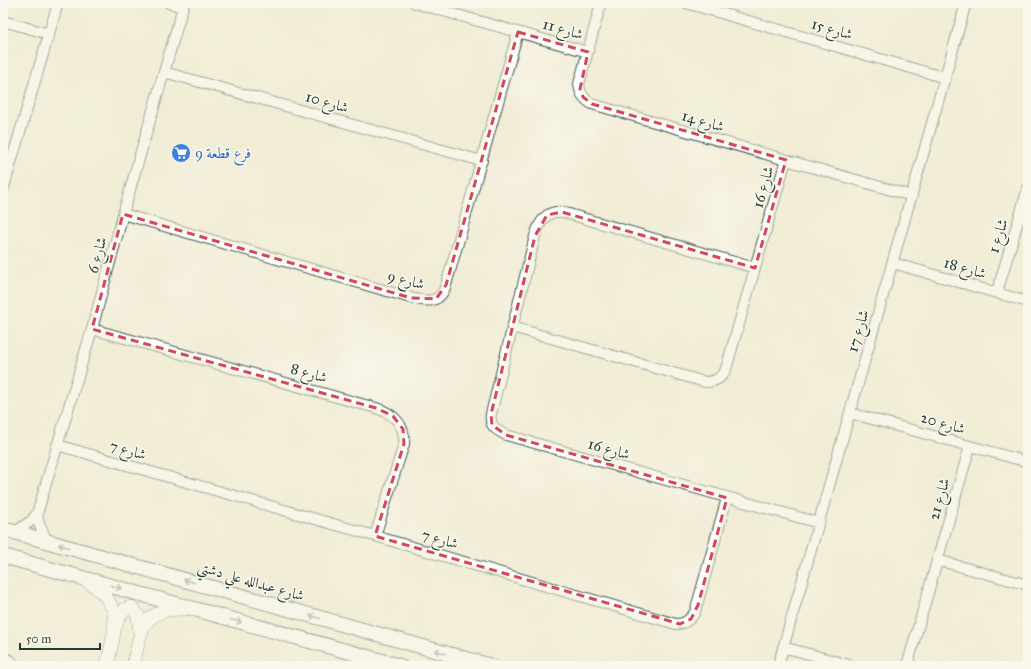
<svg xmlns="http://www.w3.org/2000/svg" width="1031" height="669" viewBox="0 0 1031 669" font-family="'IM FELL Great Primer',Amiri,serif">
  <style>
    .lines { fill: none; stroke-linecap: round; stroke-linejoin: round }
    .minor-casing { stroke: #3e574c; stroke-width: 12 }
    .tertiary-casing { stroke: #3e574c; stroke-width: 14 }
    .secondary-casing { stroke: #3e574c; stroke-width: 16 }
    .minor { stroke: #fff; stroke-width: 10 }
    .tertiary { stroke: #fff; stroke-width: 13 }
    .secondary { stroke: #fff; stroke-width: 14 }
    .oneway { stroke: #8f9e9a }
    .marked { fill: none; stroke: #d1495b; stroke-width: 3; stroke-dasharray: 8 5; stroke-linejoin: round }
    .labels { text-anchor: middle; stroke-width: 3; stroke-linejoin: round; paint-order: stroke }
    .street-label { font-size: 15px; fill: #1f3d34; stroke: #fbf7ec }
    .shop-label { font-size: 15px; fill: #366cbe; stroke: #fbf7ec; text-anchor: start }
  </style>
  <rect width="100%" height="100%" fill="#fbf7ec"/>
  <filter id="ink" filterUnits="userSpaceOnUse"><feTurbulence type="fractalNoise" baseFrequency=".025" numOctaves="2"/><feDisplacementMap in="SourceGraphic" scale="8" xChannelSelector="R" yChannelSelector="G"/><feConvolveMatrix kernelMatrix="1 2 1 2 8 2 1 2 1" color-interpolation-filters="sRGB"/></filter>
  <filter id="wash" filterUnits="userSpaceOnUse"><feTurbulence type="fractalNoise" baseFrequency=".012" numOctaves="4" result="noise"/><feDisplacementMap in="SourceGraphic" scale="16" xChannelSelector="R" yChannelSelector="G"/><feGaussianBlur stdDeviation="0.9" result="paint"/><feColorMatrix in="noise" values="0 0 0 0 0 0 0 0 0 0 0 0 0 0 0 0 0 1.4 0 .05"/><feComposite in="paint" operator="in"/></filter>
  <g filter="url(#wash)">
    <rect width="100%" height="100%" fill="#f1ecd5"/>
  </g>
  <g filter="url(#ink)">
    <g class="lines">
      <g class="minor-casing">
        <path id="minor" d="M 169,3 L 183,7
          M 415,3 L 588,52
          M 601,3 L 579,84 C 580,94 584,99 592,104 L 912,196
          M 686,3 L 946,78
          M 3,21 L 49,34
          M 164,72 L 482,161
          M 3,190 L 58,3
          M 123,214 L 411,298 C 427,302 440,304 446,285 L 518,32
          M 893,263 L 1028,302
          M 755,268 L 562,212 C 546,210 539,223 535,236 L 491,414 C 489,426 496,430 506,435 L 819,523
          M 997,292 L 1028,188
          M 512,327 L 705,382 C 715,382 722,378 726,369 L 786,160
          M 92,329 L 376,408 C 392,413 406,424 404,444 L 375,536
          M 850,413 L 1028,462
          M 57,445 L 375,536 L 676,624 C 685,624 691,619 695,612 L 727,498
          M 37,514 L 39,524 L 47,541
          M 15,532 L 31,521 L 37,514 L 92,329 L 123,214 L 184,3
          M 937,560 L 1028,585
          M 783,647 L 853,666
          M 3,657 L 10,660 L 15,666
          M 778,666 L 966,3
          M 907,666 L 970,446"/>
      </g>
      <g class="tertiary-casing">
        <path id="tertiary" d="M 85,580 C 126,604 115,627 107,666
          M 115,627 C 118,619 122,608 131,607 L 138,615 L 140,633
          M 133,666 C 141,630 142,607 186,609"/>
      </g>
      <g class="secondary-casing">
        <path id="secondary" d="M 3,529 L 491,666
          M 3,556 L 400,666"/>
      </g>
      <use href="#minor" class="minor"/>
      <use href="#tertiary" class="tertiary"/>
      <use href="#secondary" class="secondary"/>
    </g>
    <defs><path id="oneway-shaft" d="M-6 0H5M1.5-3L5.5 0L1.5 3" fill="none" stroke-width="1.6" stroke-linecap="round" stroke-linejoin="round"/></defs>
    <g class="oneway">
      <use href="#oneway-shaft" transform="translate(64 546) rotate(-164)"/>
      <use href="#oneway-shaft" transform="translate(189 581) rotate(-164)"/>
      <use href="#oneway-shaft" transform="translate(116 587) rotate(16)"/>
      <use href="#oneway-shaft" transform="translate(315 617) rotate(-164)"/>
      <use href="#oneway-shaft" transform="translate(236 621) rotate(15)"/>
      <use href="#oneway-shaft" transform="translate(440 652) rotate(-164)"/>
    </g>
  </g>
  <path d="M0 0H1031V669H0ZM 518,32 L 588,52 L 580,89 L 583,97 L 592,104 L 786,160 L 755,268 L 562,212 L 547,215 L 535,236 L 491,414 L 492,425 L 506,435 L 727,498 L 698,605 L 691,619 L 680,624 L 375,536 L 404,444 L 403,429 L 393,416 L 376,408 L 92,329 L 123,214 L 411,298 L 436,299 L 446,285 Z" fill="#f1ecd5" fill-opacity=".55" fill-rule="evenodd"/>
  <path class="marked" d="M 518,32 L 588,52 L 580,89 L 583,97 L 592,104 L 786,160 L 755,268 L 562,212 L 547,215 L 535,236 L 491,414 L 492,425 L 506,435 L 727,498 L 698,605 L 691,619 L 680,624 L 375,536 L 404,444 L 403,429 L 393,416 L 376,408 L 92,329 L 123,214 L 411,298 L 436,299 L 446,285 Z"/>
  <defs>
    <g id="supermarket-disc" transform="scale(1)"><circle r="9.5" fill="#3f7fe0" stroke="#fbf7ec"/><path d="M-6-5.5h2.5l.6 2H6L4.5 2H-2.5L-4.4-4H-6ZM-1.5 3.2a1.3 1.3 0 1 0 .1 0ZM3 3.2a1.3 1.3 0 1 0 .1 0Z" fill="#fff"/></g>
  </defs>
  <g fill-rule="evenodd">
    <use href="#supermarket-disc" x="181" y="153"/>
  </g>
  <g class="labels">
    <g class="street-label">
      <text transform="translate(563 29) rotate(16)" y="5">شارع 11</text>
      <text transform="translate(832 29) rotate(16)" y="5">شارع 15</text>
      <text transform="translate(327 102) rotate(16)" y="5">شارع 10</text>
      <text transform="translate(703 121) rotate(16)" y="5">شارع 14</text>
      <text transform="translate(763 187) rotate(-74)" y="5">شارع 16</text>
      <text transform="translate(998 236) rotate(-73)" y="5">شارع 1</text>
      <text transform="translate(97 255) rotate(-75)" y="5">شارع 6</text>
      <text transform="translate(965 268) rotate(16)" y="5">شارع 18</text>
      <text transform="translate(406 280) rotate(14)" y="5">شارع 9</text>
      <text transform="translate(858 331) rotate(-74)" y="5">شارع 17</text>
      <text transform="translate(309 373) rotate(16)" y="5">شارع 8</text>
      <text transform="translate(943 423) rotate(16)" y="5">شارع 20</text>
      <text transform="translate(609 449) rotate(16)" y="5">شارع 16</text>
      <text transform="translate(128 450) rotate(16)" y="5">شارع 7</text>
      <text transform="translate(939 499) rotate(-74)" y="5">شارع 21</text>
      <text transform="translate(440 539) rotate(16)" y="5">شارع 7</text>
      <text transform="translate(251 581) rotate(16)" y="5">شارع عبدالله علي دشتي</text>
    </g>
    <g class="shop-label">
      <text x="195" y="158">فرع قطعة 9</text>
    </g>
  </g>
  <rect width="1031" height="669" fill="none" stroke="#fbf7ec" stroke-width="16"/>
  <path d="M20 643v6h80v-6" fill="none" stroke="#1f3d34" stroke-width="2"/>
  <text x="26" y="643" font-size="12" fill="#1f3d34" stroke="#fbf7ec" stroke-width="3" paint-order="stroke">50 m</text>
</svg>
